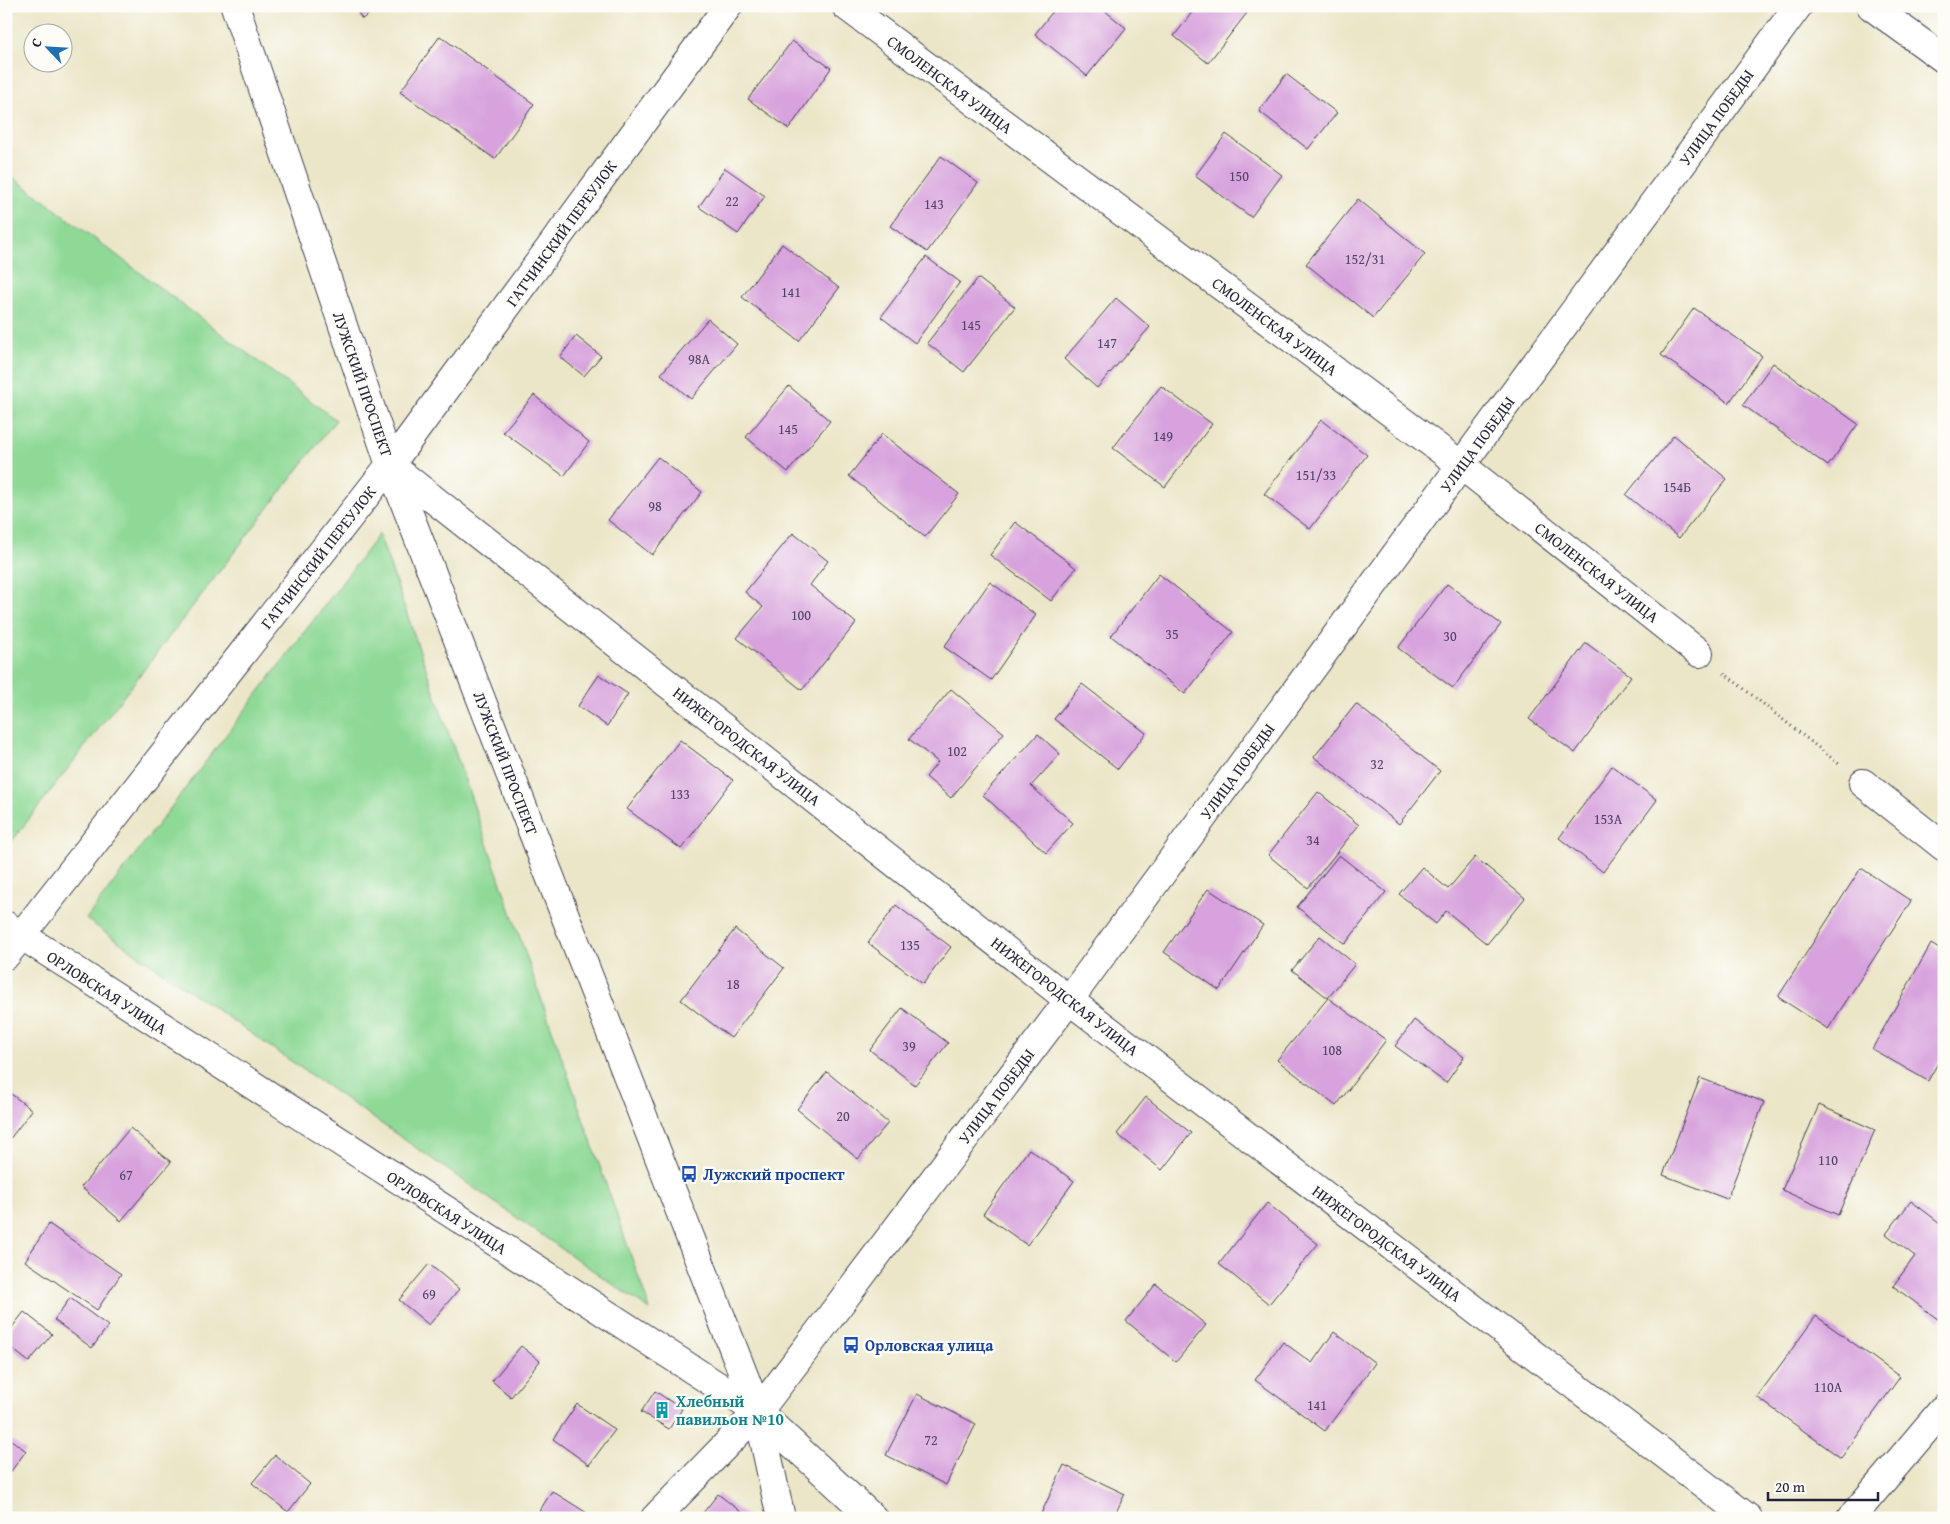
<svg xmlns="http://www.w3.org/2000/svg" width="1950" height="1524" viewBox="0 0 1950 1524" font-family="'Gentium Book Plus',serif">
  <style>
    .green { fill: #8ed996; stroke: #587e68 }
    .building { fill: #d7a2dd }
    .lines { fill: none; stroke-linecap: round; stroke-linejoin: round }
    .minor-casing { stroke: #403f50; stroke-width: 30 }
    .path { stroke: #403f50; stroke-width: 3; stroke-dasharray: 1 4; stroke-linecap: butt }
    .minor { stroke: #fff; stroke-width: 28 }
    .labels { text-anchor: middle; stroke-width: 5; stroke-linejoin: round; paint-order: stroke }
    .number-label { font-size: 14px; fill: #4f4264 }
    .street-label { font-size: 16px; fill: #22223b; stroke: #fdfcf7 }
    .transit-label { font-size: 16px; font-weight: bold; fill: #164399; stroke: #fdfcf7; text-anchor: start }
    .culture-label { font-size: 16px; font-weight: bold; fill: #0d838f; stroke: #fdfcf7; text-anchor: start }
  </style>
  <rect width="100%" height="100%" fill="#fdfcf7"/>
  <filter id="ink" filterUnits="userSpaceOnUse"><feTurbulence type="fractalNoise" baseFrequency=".02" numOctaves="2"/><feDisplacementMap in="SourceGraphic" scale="10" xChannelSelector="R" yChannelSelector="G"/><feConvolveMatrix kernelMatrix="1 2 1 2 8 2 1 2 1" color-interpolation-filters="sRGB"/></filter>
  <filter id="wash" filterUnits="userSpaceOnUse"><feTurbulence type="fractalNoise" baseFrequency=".0096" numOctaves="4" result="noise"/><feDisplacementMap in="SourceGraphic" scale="20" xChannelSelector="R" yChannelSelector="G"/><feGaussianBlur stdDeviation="1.12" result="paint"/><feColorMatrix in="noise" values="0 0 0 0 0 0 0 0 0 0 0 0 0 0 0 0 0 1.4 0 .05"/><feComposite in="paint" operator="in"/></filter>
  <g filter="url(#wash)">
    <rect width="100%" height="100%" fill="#ebe6c8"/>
    <path class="green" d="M 6,172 L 336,420 L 6,849 Z
      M 379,534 L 650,1310 L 86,919 Z"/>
    <g id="blocks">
      <path class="building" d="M 354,6 L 381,6 L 362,19 Z
        M 1057,6 L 1099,6 L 1126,28 L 1087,76 L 1035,34 Z
        M 1197,6 L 1246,6 L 1250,9 L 1208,63 L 1174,36 Z
        M 440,36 L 534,104 L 495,159 L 400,92 Z
        M 792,41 L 831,68 L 789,129 L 748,99 Z
        M 1286,74 L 1337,113 L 1308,149 L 1259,111 Z
        M 1226,134 L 1282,175 L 1251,217 L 1195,176 Z
        M 941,156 L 978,183 L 927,252 L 890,226 Z
        M 725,168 L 765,196 L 738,234 L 699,207 Z
        M 1358,199 L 1425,254 L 1373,318 L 1306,264 Z
        M 782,244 L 839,288 L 799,341 L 742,297 Z
        M 926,257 L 960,282 L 915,343 L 881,317 Z
        M 978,278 L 1015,307 L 964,372 L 927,343 Z
        M 1116,298 L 1150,327 L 1097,388 L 1064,359 Z
        M 1694,308 L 1762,356 L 1729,403 L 1661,355 Z
        M 708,319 L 737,344 L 691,399 L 661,374 Z
        M 576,336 L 601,356 L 584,376 L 560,357 Z
        M 1773,363 L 1858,424 L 1828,466 L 1743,405 Z
        M 789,386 L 830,421 L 788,472 L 746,437 Z
        M 1161,386 L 1212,424 L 1165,487 L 1113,448 Z
        M 534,395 L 589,442 L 564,476 L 503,432 Z
        M 1321,420 L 1367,455 L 1310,529 L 1264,494 Z
        M 882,434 L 959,494 L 925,537 L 849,476 Z
        M 1674,435 L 1727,479 L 1679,538 L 1626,495 Z
        M 658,457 L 702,492 L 652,555 L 608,520 Z
        M 1015,522 L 1076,568 L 1051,601 L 990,555 Z
        M 793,533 L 828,561 L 810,585 L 856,623 L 802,690 L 737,638 L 763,607 L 745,592 Z
        M 1159,574 L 1233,632 L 1185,694 L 1111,636 Z
        M 990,582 L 1036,615 L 991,680 L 944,647 Z
        M 1447,584 L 1501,624 L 1453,688 L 1398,648 Z
        M 1586,643 L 1631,676 L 1575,753 L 1529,719 Z
        M 599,675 L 628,694 L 607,726 L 578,706 Z
        M 1082,684 L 1146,733 L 1118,769 L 1054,719 Z
        M 951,689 L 1004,733 L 951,798 L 926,777 L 938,762 L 909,739 Z
        M 1356,704 L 1440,771 L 1399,824 L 1314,757 Z
        M 1038,734 L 1060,754 L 1031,786 L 1073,823 L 1046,853 L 983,795 Z
        M 680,740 L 733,780 L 681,849 L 627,809 Z
        M 1612,766 L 1657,800 L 1603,872 L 1559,838 Z
        M 1318,792 L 1359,825 L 1308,888 L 1268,855 Z
        M 1339,855 L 1386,892 L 1345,944 L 1297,907 Z
        M 1475,857 L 1525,898 L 1487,944 L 1446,911 L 1436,924 L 1399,894 L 1422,867 L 1448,889 Z
        M 1861,868 L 1911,901 L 1828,1029 L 1778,997 Z
        M 1208,889 L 1263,925 L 1219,990 L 1164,952 Z
        M 896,905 L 951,947 L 923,984 L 868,943 Z
        M 735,929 L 784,968 L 731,1038 L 681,1000 Z
        M 1320,936 L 1355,964 L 1328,998 L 1292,970 Z
        M 1931,944 L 1944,952 L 1944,1052 L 1928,1081 L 1872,1049 Z
        M 1328,998 L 1386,1040 L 1336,1106 L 1277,1060 Z
        M 902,1008 L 948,1043 L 915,1085 L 870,1050 Z
        M 1414,1020 L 1464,1057 L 1446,1083 L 1395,1046 Z
        M 827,1072 L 888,1123 L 858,1159 L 797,1109 Z
        M 1700,1078 L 1764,1102 L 1727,1199 L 1663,1175 Z
        M 6,1090 L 32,1110 L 6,1144 Z
        M 1146,1097 L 1191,1133 L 1162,1170 L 1117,1134 Z
        M 1819,1105 L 1875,1130 L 1838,1215 L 1782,1190 Z
        M 130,1128 L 171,1162 L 121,1221 L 81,1187 Z
        M 1029,1149 L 1074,1181 L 1027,1245 L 983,1214 Z
        M 1911,1201 L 1944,1226 L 1944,1313 L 1939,1320 L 1893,1286 L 1915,1256 L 1886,1234 Z
        M 1267,1203 L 1318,1244 L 1269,1304 L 1219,1264 Z
        M 49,1224 L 121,1274 L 97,1310 L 25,1261 Z
        M 429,1264 L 459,1289 L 429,1325 L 399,1300 Z
        M 1156,1284 L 1206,1325 L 1176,1362 L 1126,1321 Z
        M 70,1298 L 108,1326 L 92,1348 L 54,1320 Z
        M 24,1312 L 52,1334 L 29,1362 L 6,1344 L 6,1335 Z
        M 1816,1316 L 1900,1377 L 1841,1458 L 1757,1397 Z
        M 1334,1332 L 1375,1363 L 1325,1431 L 1255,1380 L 1283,1342 L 1312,1363 Z
        M 521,1346 L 540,1361 L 511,1397 L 492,1381 Z
        M 655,1391 L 682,1409 L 669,1429 L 641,1412 Z
        M 917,1394 L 976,1424 L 946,1485 L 886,1455 Z
        M 577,1404 L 615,1430 L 589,1465 L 553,1439 Z
        M 6,1436 L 26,1451 L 6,1478 Z
        M 275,1455 L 310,1484 L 288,1512 L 252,1483 Z
        M 1064,1465 L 1125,1494 L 1113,1518 L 1039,1518 Z
        M 552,1491 L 595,1518 L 535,1518 Z
        M 718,1494 L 749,1518 L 699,1518 Z"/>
    </g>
  </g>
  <g filter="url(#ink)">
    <use href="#blocks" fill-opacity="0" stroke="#403f50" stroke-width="1"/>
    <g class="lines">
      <g class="minor-casing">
        <path id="minor" d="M 235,6 L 390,465 L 758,1412 L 781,1518
          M 846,6 L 1461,465 L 1699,653
          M 1871,6 L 1944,59
          M 390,465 L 1069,1000 L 1748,1518
          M 1863,783 L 1944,847
          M 7,926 L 758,1412 L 873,1518
          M 6,955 L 390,465 L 728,6
          M 655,1518 L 758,1412 L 824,1325 L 1069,1000 L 1798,6
          M 1851,1518 L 1944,1408"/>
      </g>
      <path class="path" d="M 1724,673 L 1839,764"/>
      <use href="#minor" class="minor"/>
    </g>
  </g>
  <defs>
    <g id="bus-bare" transform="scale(1.35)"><path d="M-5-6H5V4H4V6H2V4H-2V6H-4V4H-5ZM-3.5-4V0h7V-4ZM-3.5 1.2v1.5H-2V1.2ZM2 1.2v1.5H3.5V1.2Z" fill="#1a4fb4" stroke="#fdfcf7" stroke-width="2.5" paint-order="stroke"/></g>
    <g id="building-bare" transform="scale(1.35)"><path d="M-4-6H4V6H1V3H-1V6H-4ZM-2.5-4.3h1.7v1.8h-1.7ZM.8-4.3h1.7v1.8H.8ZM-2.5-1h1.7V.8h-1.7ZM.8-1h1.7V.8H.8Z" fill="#0f9aa8" stroke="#fdfcf7" stroke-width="2.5" paint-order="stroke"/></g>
  </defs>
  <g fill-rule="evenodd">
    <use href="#bus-bare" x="689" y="1174"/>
    <use href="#bus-bare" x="851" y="1345"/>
    <use href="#building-bare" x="662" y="1410"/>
  </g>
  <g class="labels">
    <g class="number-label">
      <text x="1239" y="181">150</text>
      <text x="732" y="206">22</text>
      <text x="934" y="209">143</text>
      <text x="1365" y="264">152/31</text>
      <text x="791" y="297">141</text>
      <text x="971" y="330">145</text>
      <text x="1107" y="348">147</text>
      <text x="699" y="364">98А</text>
      <text x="788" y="434">145</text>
      <text x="1163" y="441">149</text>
      <text x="1316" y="480">151/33</text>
      <text x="1677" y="492">154Б</text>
      <text x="655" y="511">98</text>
      <text x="801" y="620">100</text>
      <text x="1172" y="639">35</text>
      <text x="1450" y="641">30</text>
      <text x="957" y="756">102</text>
      <text x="1377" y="769">32</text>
      <text x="680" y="799">133</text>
      <text x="1608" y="824">153А</text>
      <text x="1313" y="845">34</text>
      <text x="910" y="950">135</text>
      <text x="733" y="989">18</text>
      <text x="909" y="1051">39</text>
      <text x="1332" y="1055">108</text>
      <text x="843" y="1121">20</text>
      <text x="1828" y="1165">110</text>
      <text x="126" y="1180">67</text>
      <text x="429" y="1299">69</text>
      <text x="1828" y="1392">110А</text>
      <text x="1317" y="1410">141</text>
      <text x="931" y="1445">72</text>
    </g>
    <g class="street-label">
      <text transform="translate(950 84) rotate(37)" y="6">СМОЛЕНСКАЯ УЛИЦА</text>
      <text transform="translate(1716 117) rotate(-54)" y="6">УЛИЦА ПОБЕДЫ</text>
      <text transform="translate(561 233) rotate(-54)" y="6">ГАТЧИНСКИЙ ПЕРЕУЛОК</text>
      <text transform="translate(1275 326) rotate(37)" y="6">СМОЛЕНСКАЯ УЛИЦА</text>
      <text transform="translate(363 384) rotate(71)" y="6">ЛУЖСКИЙ ПРОСПЕКТ</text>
      <text transform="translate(1477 444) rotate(-54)" y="6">УЛИЦА ПОБЕДЫ</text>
      <text transform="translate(318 557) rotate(-52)" y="6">ГАТЧИНСКИЙ ПЕРЕУЛОК</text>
      <text transform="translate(1597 572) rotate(38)" y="6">СМОЛЕНСКАЯ УЛИЦА</text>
      <text transform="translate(747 746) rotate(38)" y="6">НИЖЕГОРОДСКАЯ УЛИЦА</text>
      <text transform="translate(506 763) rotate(69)" y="6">ЛУЖСКИЙ ПРОСПЕКТ</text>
      <text transform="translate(1237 771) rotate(-54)" y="6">УЛИЦА ПОБЕДЫ</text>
      <text transform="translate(107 992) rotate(33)" y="6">ОРЛОВСКАЯ УЛИЦА</text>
      <text transform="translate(1065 996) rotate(38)" y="6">НИЖЕГОРОДСКАЯ УЛИЦА</text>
      <text transform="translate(996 1096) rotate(-53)" y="6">УЛИЦА ПОБЕДЫ</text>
      <text transform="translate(447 1212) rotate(33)" y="6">ОРЛОВСКАЯ УЛИЦА</text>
      <text transform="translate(1387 1243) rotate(37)" y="6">НИЖЕГОРОДСКАЯ УЛИЦА</text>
    </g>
    <g class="transit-label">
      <text x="703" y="1180">Лужский проспект</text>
      <text x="865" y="1351">Орловская улица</text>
    </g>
    <g class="culture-label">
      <text x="676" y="1407">Хлебный<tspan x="676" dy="18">павильон №10</tspan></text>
    </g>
  </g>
  <rect width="1950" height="1524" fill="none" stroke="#fdfcf7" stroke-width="25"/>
  <g transform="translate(48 48) rotate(295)"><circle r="24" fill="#fdfcf7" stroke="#a5a5ac"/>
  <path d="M0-4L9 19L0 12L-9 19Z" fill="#1f6fb2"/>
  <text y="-8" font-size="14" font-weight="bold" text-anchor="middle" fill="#22223b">С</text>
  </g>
  <path d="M1768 1492v8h110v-8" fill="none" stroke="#22223b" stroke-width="2.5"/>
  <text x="1775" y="1492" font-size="15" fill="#22223b" stroke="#fdfcf7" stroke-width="4" paint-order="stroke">20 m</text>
</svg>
